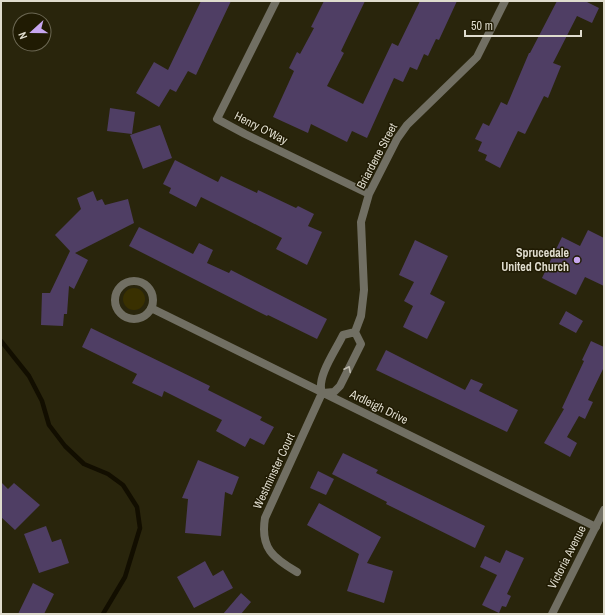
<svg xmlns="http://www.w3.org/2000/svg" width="605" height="615" viewBox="0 0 605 615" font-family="'Archivo Narrow',sans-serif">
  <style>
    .green { fill: #393001 }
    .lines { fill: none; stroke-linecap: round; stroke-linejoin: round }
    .stream { stroke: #120e00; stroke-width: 4.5 }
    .building { fill: #4f3e64 }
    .minor { stroke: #716f63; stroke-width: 8 }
    .tertiary { stroke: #716f63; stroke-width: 8 }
    .oneway { stroke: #bebbae }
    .poi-dot { fill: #c7a6ef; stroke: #201b03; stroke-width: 1.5 }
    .labels { text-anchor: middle; stroke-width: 3; stroke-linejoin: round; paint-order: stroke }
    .street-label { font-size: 12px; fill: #dfdcce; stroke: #201b03 }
    .poi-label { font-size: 12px; font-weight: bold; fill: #dfdcce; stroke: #201b03; text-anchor: end }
  </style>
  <rect width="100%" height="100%" fill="#29250c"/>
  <path class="green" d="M123 299a11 11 0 1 1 22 0a11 11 0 1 1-22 0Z"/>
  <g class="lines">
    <path class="stream" d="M 1,341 L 29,376 L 42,401 L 49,425 L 65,446 L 84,464 L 108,474 L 123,485 L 137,507 L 140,528 L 125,577 L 103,614"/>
  </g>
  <path class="building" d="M 201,1 L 231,1 L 196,75 L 188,71 L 176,92 L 170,89 L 159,107 L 136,93 L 154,62 L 168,70 Z
    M 324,1 L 365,1 L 341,51 L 344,53 L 327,86 L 363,104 L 392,43 L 398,46 L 420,1 L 457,1 L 439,40 L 436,39 L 428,56 L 424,54 L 417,70 L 410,67 L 403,82 L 394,78 L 367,138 L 352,131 L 347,142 L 311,124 L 308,133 L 273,117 L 294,71 L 289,68 L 297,52 L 300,54 L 314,28 L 311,27 Z
    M 557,1 L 585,1 L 599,8 L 592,23 L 577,16 L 553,63 L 561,66 L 548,98 L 544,96 L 525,134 L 518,131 L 500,168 L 485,160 L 487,155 L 478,151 L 482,142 L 475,139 L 483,123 L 489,126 L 501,102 L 507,105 L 529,53 L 530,53 Z
    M 110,108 L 135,112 L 132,134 L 107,131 Z
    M 160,125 L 172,158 L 143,169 L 130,135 Z
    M 175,160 L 218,182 L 221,176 L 257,193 L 258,190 L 296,208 L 298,206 L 314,214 L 308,226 L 322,232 L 307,265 L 276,249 L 282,238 L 245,219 L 201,197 L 196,207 L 169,193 L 171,188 L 163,184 Z
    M 93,191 L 97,201 L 102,199 L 105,205 L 128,199 L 134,223 L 75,253 L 88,260 L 74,289 L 69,286 L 67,314 L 64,314 L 63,326 L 41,325 L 42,293 L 50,293 L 70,251 L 55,235 L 81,209 L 77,198 Z
    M 139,227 L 193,254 L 199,243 L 213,250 L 207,263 L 229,273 L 231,270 L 327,319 L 317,339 L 268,315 L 267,316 L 129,246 Z
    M 588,230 L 604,238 L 604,286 L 585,277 L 576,295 L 542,278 L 562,237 L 580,246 Z
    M 415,240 L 448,256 L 430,294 L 445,302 L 427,339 L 403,327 L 413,306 L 404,301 L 414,282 L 399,275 Z
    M 566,311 L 583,321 L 576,333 L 559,324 Z
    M 91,328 L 210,386 L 208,390 L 262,417 L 260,420 L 274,427 L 264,445 L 250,438 L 245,447 L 216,431 L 222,420 L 164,391 L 162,397 L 132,383 L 137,374 L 82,347 Z
    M 591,341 L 604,347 L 604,367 L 588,400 L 593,402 L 585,419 L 579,416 L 567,437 L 577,443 L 570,457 L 544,443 L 564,409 L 562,408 L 584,361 L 582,360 Z
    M 386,350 L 465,390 L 471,379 L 483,384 L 479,391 L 518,410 L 507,432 L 376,370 Z
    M 343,453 L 378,470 L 376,473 L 485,526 L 475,548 L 386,504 L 387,502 L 332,474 Z
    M 198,460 L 239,477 L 232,495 L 225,492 L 221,536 L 185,533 L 188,499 L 182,498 Z
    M 318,471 L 334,479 L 326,495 L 310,488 Z
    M 1,482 L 8,489 L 14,483 L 40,505 L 15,530 L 1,517 Z
    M 319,503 L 381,537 L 367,563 L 393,571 L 384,603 L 347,591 L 359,554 L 307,525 Z
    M 46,526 L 52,542 L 61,539 L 69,563 L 39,573 L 24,534 Z
    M 506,550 L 524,558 L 507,594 L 511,596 L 506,607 L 502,606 L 499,613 L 482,605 L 497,575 L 480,567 L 485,556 L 500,563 Z
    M 205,561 L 213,576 L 223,570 L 233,588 L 194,608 L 177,577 Z
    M 33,583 L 54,594 L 44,614 L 18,614 Z
    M 241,593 L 251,602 L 241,614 L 223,614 Z"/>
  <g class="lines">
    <path class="minor" d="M 276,1 L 217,119 L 245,134 L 369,194
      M115 300a19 19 0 1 1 38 0a19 19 0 1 1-38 0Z
      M 151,308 L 596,527
      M 355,332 L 361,316 L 364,290 L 361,222 L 369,194 L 397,139 L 407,125 L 477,57 L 505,1
      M 322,393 C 316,377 336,350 343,335 L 355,332
      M 323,393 L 334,392 L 340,386 L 361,344 L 355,332
      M 297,572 C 273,558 260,548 265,518 L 322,393"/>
    <path class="tertiary" d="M 552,614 L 604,510"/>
  </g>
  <defs><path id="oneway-chevron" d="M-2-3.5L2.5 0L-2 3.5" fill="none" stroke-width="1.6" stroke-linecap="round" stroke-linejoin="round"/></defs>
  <use class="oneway" href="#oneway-chevron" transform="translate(348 369) rotate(-63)"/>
  <circle class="poi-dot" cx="577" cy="260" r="4"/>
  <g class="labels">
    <g class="street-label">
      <text transform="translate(261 128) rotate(27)" y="4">Henry O'Way</text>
      <text transform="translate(377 156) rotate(-62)" y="4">Briardene Street</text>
      <text transform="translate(379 407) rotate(26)" y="4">Ardleigh Drive</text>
      <text transform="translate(274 471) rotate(-65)" y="4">Westminster Court</text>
      <text transform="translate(567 557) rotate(-63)" y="4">Victoria Avenue</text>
    </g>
    <g class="poi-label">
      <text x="569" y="257">Sprucedale<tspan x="569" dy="14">United Church</tspan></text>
    </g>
  </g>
  <rect width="605" height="615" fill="none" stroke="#dfdcce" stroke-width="4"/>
  <g transform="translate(32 32) rotate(249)"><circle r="19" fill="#201b03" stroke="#6c6854"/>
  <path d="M0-3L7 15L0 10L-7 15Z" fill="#c7a6ef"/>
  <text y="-6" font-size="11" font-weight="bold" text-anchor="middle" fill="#dfdcce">N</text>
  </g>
  <path d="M465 30v6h116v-6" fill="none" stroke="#dfdcce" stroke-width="2"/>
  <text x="471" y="30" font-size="12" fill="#dfdcce" stroke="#201b03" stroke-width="3" paint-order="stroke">50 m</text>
</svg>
